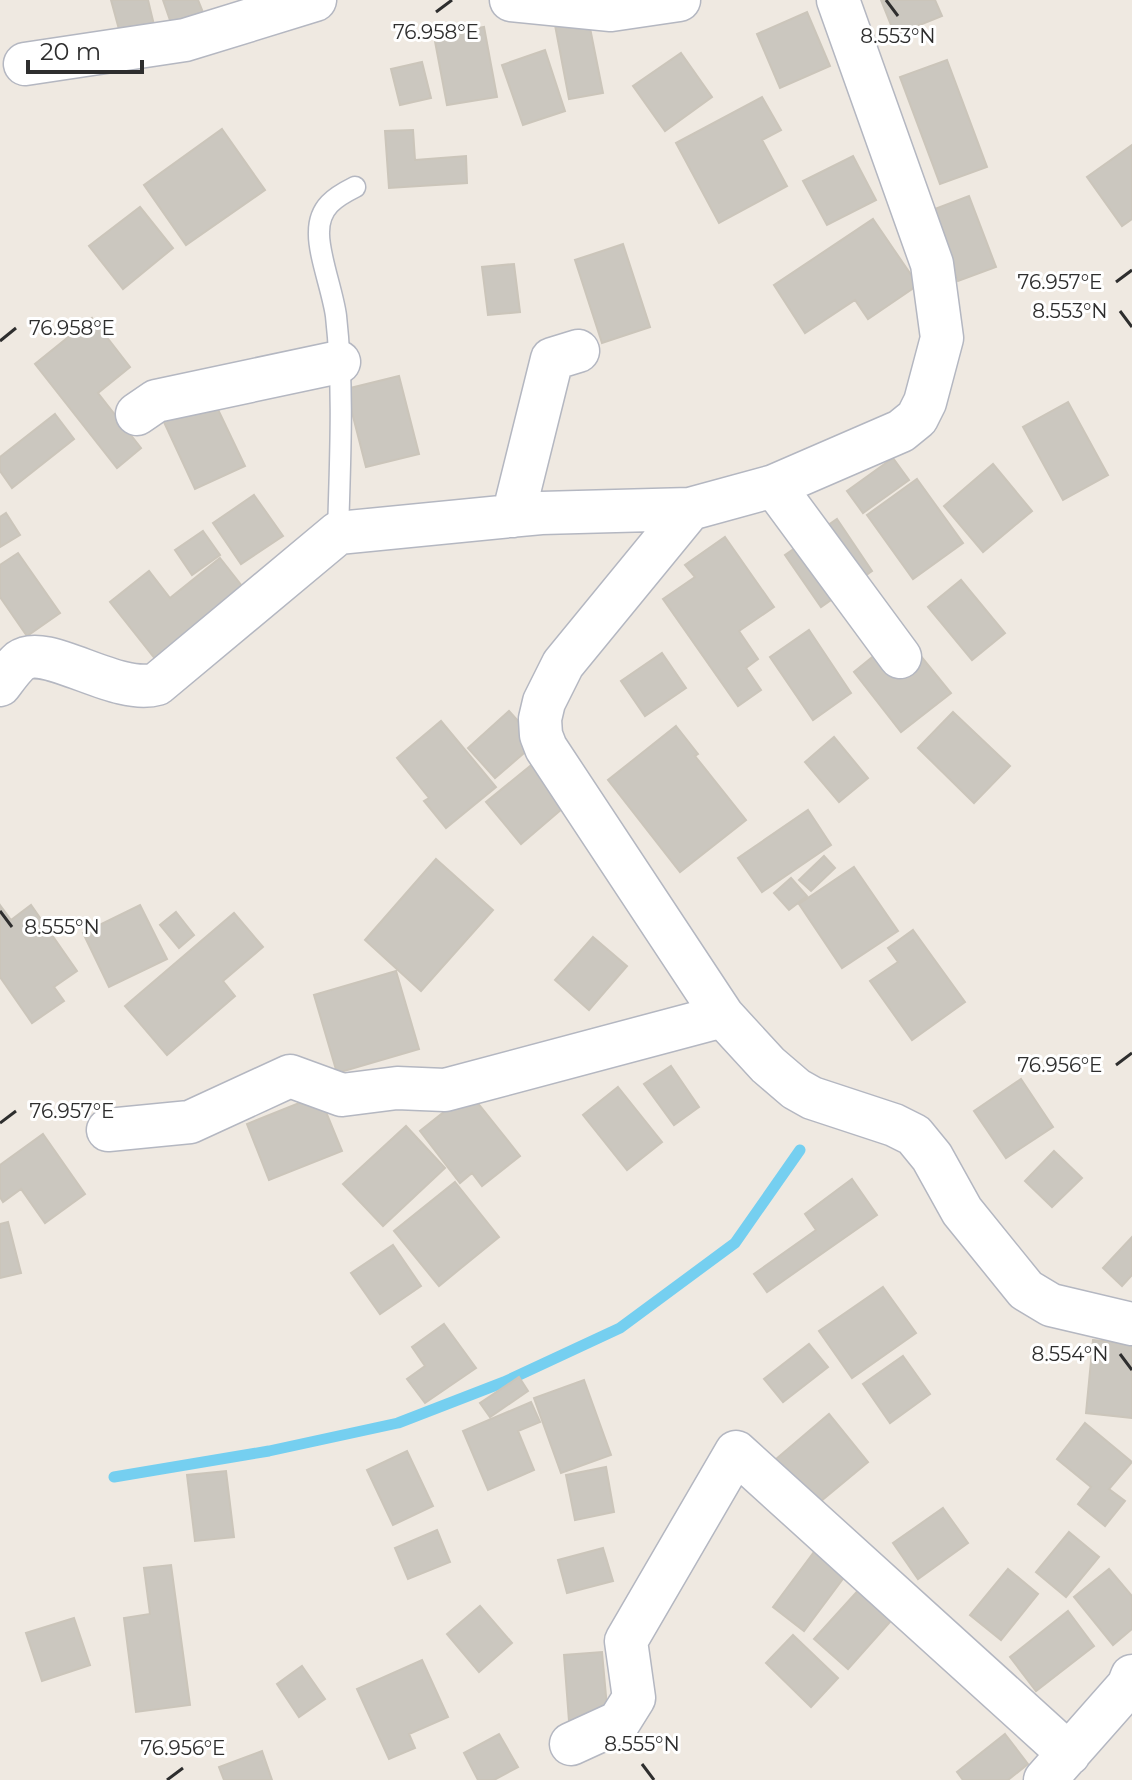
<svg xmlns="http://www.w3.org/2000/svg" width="1132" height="1780" viewBox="0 0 1132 1780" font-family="Montserrat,sans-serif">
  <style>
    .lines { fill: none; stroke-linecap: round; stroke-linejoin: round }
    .stream { stroke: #75cff0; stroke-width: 11 }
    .building { fill: #cbc7bf; stroke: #cbc5ba; stroke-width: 2 }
    .lane-casing { stroke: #b4b7c1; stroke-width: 23 }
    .street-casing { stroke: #b4b7c1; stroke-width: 45 }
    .lane { stroke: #fff; stroke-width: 20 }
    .street { stroke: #fff; stroke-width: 42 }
    .ticks { fill: none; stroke: #2e2e2e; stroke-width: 3 }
    .ticks-label { font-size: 20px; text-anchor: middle; fill: #2e2e2e; stroke: #fff; stroke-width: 6; stroke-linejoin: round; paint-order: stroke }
  </style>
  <rect width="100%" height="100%" fill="#efe9e1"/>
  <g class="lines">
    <path class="stream" d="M 114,1477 L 269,1451 L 398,1423 L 504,1382 L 620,1328 L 735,1243 L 800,1150"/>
  </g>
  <path class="building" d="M 111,0 L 148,0 L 154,25 L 120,33 Z
    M 163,0 L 198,0 L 204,15 L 172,26 Z
    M 881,0 L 935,0 L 942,16 L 895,35 Z
    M 807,12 L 830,66 L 780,88 L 757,34 Z
    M 588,18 L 603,93 L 569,99 L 555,25 Z
    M 484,27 L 497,97 L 447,105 L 434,36 Z
    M 545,50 L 565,111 L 523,125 L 502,65 Z
    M 681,53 L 712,97 L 665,131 L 633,86 Z
    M 947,60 L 987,167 L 940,184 L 900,77 Z
    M 422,62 L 431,98 L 400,105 L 391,69 Z
    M 762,97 L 781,130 L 762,140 L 787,186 L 719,223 L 676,143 Z
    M 222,129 L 265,190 L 186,245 L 144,185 Z
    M 413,130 L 415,160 L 466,156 L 467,183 L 389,188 L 385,131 Z
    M 1132,145 L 1132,219 L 1122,226 L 1087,177 Z
    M 853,156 L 876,200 L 827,225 L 803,181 Z
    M 969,196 L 996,267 L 958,281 L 932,210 Z
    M 140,207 L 173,248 L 123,289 L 89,246 Z
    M 873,219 L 918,285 L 868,319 L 855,300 L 805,333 L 774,285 Z
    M 623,244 L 650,327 L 602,343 L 575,260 Z
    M 514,264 L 520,312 L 488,315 L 482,267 Z
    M 92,318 L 130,367 L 98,393 L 141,448 L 117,468 L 35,364 Z
    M 399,376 L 419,454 L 366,467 L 346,389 Z
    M 212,397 L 245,466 L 195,489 L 163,420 Z
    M 1068,402 L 1108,475 L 1063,500 L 1023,427 Z
    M 55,414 L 74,439 L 12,488 L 0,471 L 0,457 Z
    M 893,458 L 909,480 L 863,513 L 847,491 Z
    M 993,464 L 1032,511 L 983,552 L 944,506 Z
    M 917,479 L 963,543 L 913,579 L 867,515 Z
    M 254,495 L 283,536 L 241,564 L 213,523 Z
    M 6,513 L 20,535 L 0,547 L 0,517 Z
    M 837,519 L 872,571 L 821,607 L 785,555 Z
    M 203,531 L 220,555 L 192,575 L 175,550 Z
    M 725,537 L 774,607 L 739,631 L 758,659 L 746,668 L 761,690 L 738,706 L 663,599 L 695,577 L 685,565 Z
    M 18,553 L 60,613 L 27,636 L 0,597 L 0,565 Z
    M 220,558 L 253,600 L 164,670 L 110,602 L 149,571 L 170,598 Z
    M 961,580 L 1005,633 L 972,660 L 928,607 Z
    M 809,630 L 851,693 L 813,720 L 770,657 Z
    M 902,633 L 951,693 L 901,732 L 854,672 Z
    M 662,653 L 686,688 L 645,716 L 621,681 Z
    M 509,711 L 537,742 L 495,778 L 468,748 Z
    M 953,712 L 1010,766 L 974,803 L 918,748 Z
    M 441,721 L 496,787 L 446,828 L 424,801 L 429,798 L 397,758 Z
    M 676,726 L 698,754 L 695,756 L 746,820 L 680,872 L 608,780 Z
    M 834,737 L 868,778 L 839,802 L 805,762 Z
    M 535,762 L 569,803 L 521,844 L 486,802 Z
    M 808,810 L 831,845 L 762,892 L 738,858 Z
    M 824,856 L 835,868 L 811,891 L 799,880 Z
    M 436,859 L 493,910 L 421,991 L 365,940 Z
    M 854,867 L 898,931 L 842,968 L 799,904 Z
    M 791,878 L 807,896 L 789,910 L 774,893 Z
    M 0,905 L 11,920 L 31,905 L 77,971 L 54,987 L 64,1001 L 32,1023 L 0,977 Z
    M 140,905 L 167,959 L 109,987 L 83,933 Z
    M 176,912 L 194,935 L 179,948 L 160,925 Z
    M 234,913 L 263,947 L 223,981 L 235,996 L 167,1055 L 125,1006 Z
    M 913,930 L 965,1002 L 912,1040 L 870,981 L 898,962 L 888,948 Z
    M 593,937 L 627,966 L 589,1010 L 555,980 Z
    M 396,971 L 419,1049 L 337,1073 L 314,995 Z
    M 671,1066 L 699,1107 L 674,1125 L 644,1084 Z
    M 1021,1079 L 1053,1127 L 1006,1158 L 974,1111 Z
    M 618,1087 L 662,1142 L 627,1170 L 583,1115 Z
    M 469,1092 L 520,1156 L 482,1186 L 472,1173 L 460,1183 L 420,1131 Z
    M 319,1095 L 342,1151 L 269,1180 L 247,1124 Z
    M 406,1126 L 445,1168 L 383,1226 L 343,1184 Z
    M 43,1134 L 85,1194 L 45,1223 L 21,1189 L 3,1202 L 0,1197 L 0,1165 Z
    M 1054,1151 L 1082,1178 L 1052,1207 L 1025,1181 Z
    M 852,1179 L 877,1215 L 767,1292 L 754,1274 L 816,1230 L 805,1214 Z
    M 455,1182 L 499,1237 L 439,1286 L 394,1231 Z
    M 8,1222 L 21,1273 L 0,1278 L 0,1224 Z
    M 1132,1237 L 1132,1275 L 1122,1286 L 1103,1268 Z
    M 393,1245 L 421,1286 L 380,1314 L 351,1273 Z
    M 883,1287 L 916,1333 L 852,1378 L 819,1331 Z
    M 444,1324 L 476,1368 L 425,1403 L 407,1379 L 425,1366 L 412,1347 Z
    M 1093,1340 L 1132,1344 L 1132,1418 L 1086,1413 Z
    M 809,1344 L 828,1367 L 783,1402 L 764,1379 Z
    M 903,1356 L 930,1394 L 890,1423 L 863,1384 Z
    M 519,1377 L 528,1391 L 490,1417 L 480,1403 Z
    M 584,1380 L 611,1455 L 561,1473 L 534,1398 Z
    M 531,1402 L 540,1422 L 518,1431 L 534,1470 L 488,1490 L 463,1431 Z
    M 829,1414 L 868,1462 L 815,1506 L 776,1459 Z
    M 1085,1423 L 1132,1462 L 1109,1489 L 1125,1501 L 1105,1526 L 1078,1504 L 1091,1487 L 1057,1459 Z
    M 407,1451 L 433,1506 L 393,1525 L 367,1470 Z
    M 606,1467 L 614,1512 L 575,1520 L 566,1475 Z
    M 226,1471 L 234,1537 L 195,1541 L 187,1475 Z
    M 943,1508 L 968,1543 L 918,1579 L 893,1543 Z
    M 437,1530 L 450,1562 L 408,1579 L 395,1548 Z
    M 1069,1532 L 1099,1557 L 1066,1597 L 1036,1572 Z
    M 820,1544 L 851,1568 L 804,1631 L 773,1607 Z
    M 603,1548 L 613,1581 L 567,1593 L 558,1560 Z
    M 171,1565 L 190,1705 L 136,1712 L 124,1618 L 150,1614 L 144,1568 Z
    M 1008,1569 L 1038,1594 L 1001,1640 L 970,1615 Z
    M 1109,1569 L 1132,1596 L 1132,1629 L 1113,1645 L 1074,1597 Z
    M 864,1584 L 897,1614 L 848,1669 L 814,1639 Z
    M 480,1606 L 512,1643 L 479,1672 L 447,1634 Z
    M 1068,1611 L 1094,1646 L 1036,1691 L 1010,1657 Z
    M 74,1618 L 90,1665 L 42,1681 L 26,1633 Z
    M 793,1635 L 838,1678 L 811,1707 L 766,1663 Z
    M 602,1652 L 608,1718 L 569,1721 L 564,1655 Z
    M 422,1660 L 448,1717 L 409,1734 L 415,1748 L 389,1759 L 357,1689 Z
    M 302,1666 L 325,1699 L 299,1717 L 277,1684 Z
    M 499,1734 L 518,1767 L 494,1780 L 478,1780 L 464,1753 Z
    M 1005,1734 L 1028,1764 L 1008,1780 L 963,1780 L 957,1772 Z
    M 262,1751 L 272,1780 L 224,1780 L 219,1767 Z"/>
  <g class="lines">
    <g class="lane-casing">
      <path id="lane" d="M 338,533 C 340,461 344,388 336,316 C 333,292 318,254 319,232 C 319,207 335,197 355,187"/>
    </g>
    <g class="street-casing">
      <path id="street" d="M 511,0 L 611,10 L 679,0
        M 25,64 L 185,40 L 315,0
        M 137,414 L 156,401 L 339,362
        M 774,486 L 900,657
        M 690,509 L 563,664 L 544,702 L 540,719 L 541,735 L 546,748 L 723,1016 L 768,1065 L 796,1089 L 812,1098 L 894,1125 L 914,1135 L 932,1157 L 962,1211 L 1026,1290 L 1051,1305 L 1132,1324
        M 513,516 L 552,359 L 578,351
        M 0,685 C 6,677 13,667 20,661 C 46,642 116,696 157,684 L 338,533 L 541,513 L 690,509 L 774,486 L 901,431 L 917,418 L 925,402 L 942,338 L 932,264 L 838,0
        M 108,1130 L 190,1122 L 290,1076 L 342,1095 L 397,1088 L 445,1090 L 723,1016
        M 571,1744 L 619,1722 L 634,1698 L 626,1641 L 736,1452 L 1069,1754
        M 1045,1780 L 1128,1686 L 1132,1676"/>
    </g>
    <use href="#lane" class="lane"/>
    <use href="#street" class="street"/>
  </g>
  <path class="ticks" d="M 886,0 L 898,16M 436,12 L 452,0M 1116,282 L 1132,270M 1120,311 L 1132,327M 0,341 L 16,328M 0,911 L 12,927M 1116,1065 L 1132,1053M 0,1123 L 16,1111M 1120,1354 L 1132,1370M 642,1764 L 654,1780M 167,1780 L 183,1768"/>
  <g class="ticks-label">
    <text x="436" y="39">76.958°E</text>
    <text x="898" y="43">8.553°N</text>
    <text x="1060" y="289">76.957°E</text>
    <text x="1070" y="318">8.553°N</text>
    <text x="72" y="335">76.958°E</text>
    <text x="62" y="934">8.555°N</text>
    <text x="1060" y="1072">76.956°E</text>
    <text x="72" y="1118">76.957°E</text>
    <text x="1070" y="1361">8.554°N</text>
    <text x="642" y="1751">8.555°N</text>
    <text x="183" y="1755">76.956°E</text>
  </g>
  <path d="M28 60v12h114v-12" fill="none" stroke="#2e2e2e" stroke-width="4"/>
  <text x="40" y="60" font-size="24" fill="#2e2e2e" stroke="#ffffff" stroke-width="6" paint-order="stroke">20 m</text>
</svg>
